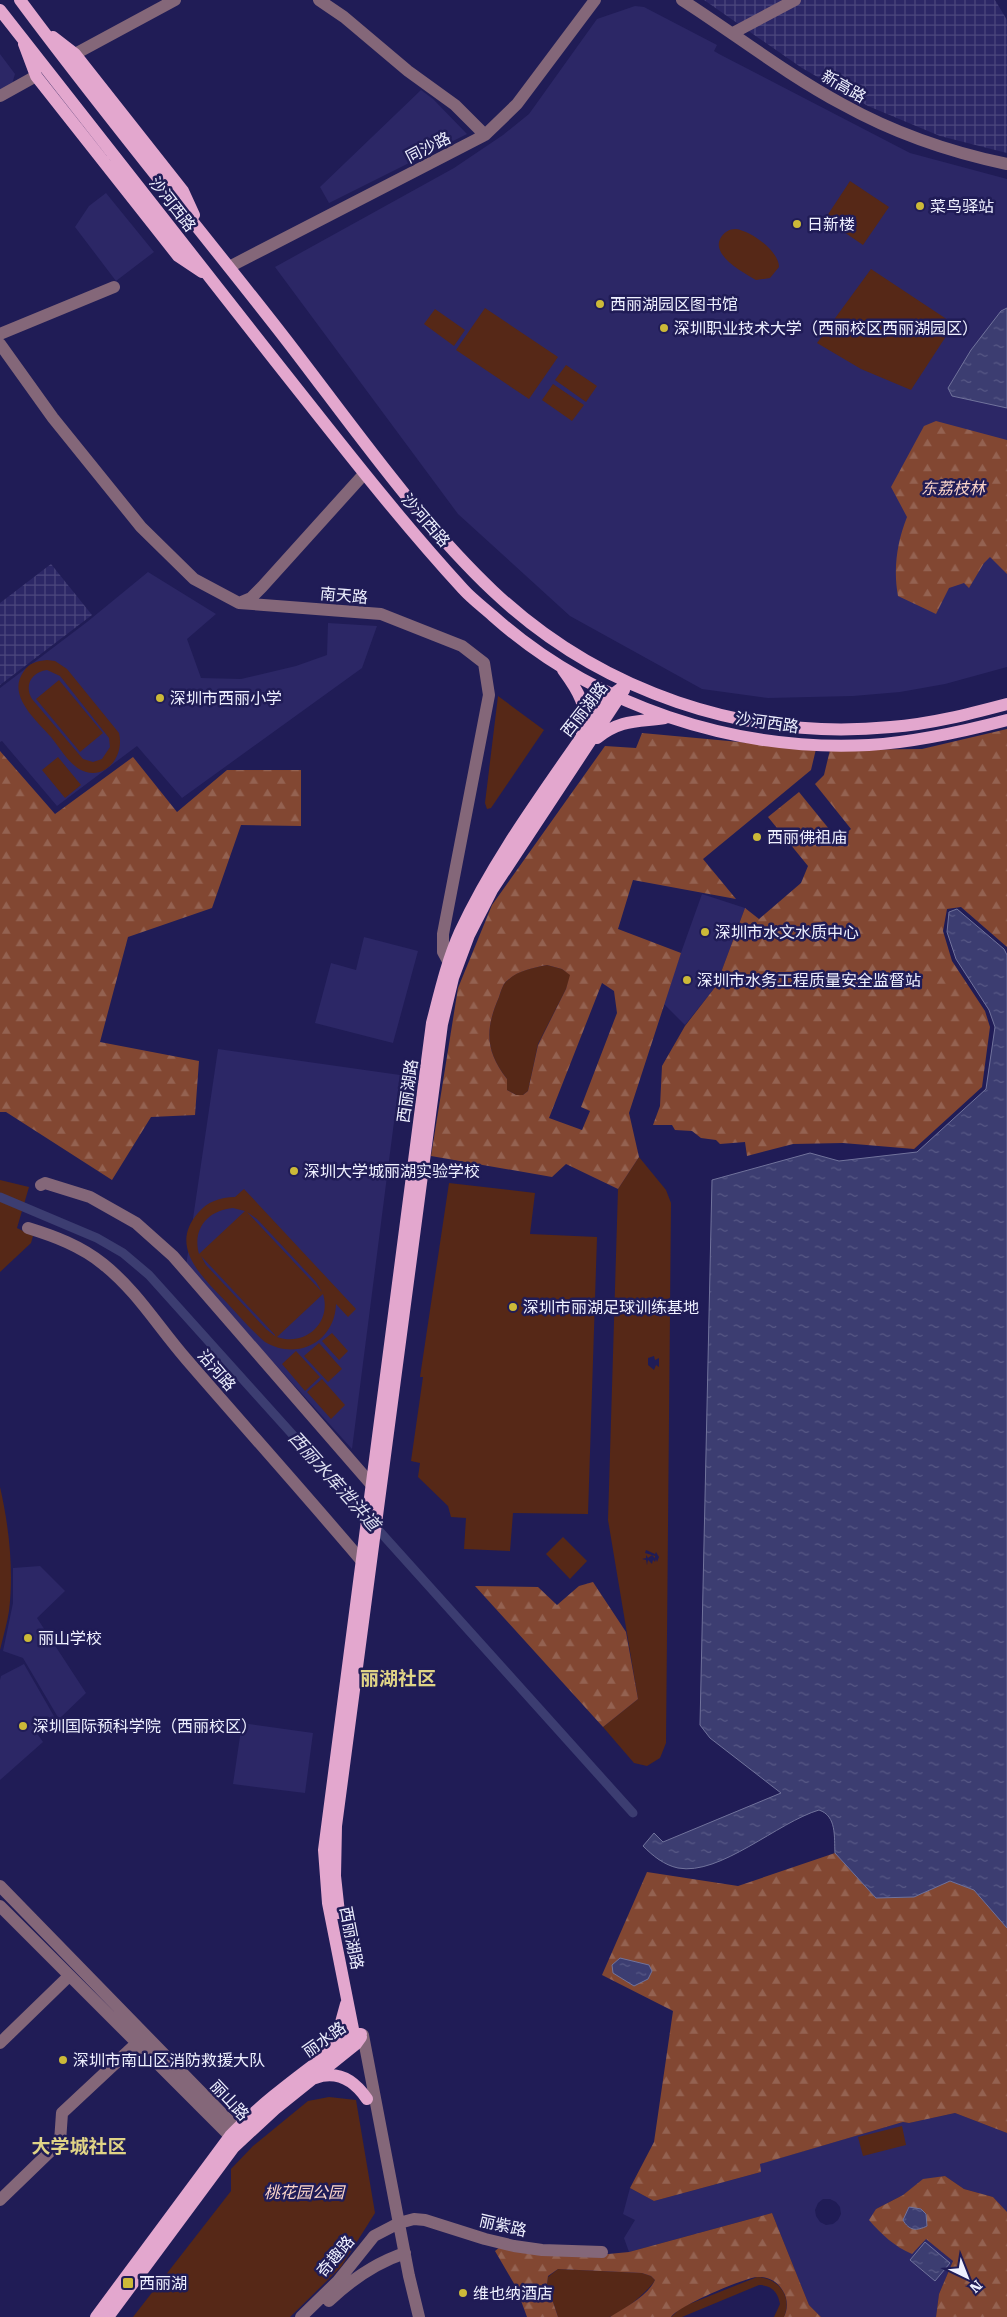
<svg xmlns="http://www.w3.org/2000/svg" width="1007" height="2317" viewBox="0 0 1007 2317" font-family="'Roboto Serif','Noto Sans SC',serif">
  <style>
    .built { fill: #2c2766; fill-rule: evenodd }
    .industrial { fill: url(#industrial-grid) }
    .green { fill: #562817; fill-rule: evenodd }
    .forest { fill: url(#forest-firs); fill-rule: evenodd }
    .water { fill: url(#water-ripples); stroke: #71739c }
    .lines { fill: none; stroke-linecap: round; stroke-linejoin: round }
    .canal { stroke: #3c3d71; stroke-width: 9 }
    .minor { stroke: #846779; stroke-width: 12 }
    .major { stroke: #e3a7ce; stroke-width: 12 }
    .poi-dot { fill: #ccb938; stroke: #201c56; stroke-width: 2 }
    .labels { text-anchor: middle; stroke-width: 5; stroke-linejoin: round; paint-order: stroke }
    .street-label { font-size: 16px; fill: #eef0ff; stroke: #201c56 }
    .poi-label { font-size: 16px; fill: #eef0ff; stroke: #201c56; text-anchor: start }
    .park-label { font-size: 16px; font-style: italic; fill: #fbd5c8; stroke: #201c56 }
    .water-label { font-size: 18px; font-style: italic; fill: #dddff0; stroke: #201c56 }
    .quarter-label { font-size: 19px; font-weight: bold; fill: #e0d486; stroke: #201c56 }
  </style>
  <defs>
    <pattern id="industrial-grid" width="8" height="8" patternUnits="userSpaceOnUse" patternTransform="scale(1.25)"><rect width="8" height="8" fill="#2c2766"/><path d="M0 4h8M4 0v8" fill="none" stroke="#4b477d"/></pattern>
    <pattern id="forest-firs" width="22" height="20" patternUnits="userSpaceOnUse" patternTransform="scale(1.25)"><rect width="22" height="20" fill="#824732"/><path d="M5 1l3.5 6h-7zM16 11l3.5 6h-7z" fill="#946251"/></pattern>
    <pattern id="water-ripples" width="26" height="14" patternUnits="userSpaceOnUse" patternTransform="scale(1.25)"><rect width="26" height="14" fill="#3c3d71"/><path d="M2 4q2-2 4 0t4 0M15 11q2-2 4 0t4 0" fill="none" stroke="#585986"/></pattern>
  </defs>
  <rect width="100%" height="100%" fill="#201c56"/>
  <path class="built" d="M 635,6 L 644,7 L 717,45 L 714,51 L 719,54 L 910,153 L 1007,179 L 1007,667 L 945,684 L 900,692 L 853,696 L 768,698 L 702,689 L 646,658 L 570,616 L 458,514 L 275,267 L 454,168 L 503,135 L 529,114 L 597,19 Z
    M 0,54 L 15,74 L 12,84 L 0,91 Z
    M 421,90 L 433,99 L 467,134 L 329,203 L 320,187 Z
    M 106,193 L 154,252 L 116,281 L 75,227 L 89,206 Z
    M 148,572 L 216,614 L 187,639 L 201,678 L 241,679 L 296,666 L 327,655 L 328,623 L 377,626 L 362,668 L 182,798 L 137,746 L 57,806 L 2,741 L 0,742 L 0,688 L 87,622 Z
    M 702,894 L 745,908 L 716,986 L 685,1025 L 663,1003 Z
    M 364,937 L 418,951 L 393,1043 L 315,1023 L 331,963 L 356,970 Z
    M 218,1049 L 400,1075 L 352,1449 L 186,1266 Z
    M 40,1566 L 65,1591 L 37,1618 L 86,1693 L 59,1719 L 23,1658 L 3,1651 L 13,1603 L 13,1568 Z
    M 24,1664 L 55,1718 L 38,1735 L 43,1742 L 0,1780 L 0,1680 L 1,1676 Z
    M 242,1723 L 313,1733 L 305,1793 L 233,1784 Z
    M 955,2113 L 1007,2133 L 1007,2213 L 993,2197 L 964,2189 L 945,2176 L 923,2180 L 903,2195 L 876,2209 L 926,2238 L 953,2261 L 939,2294 L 936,2317 L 821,2317 L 809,2305 L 772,2213 L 629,2252 L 624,2238 L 635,2220 L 623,2214 L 630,2188 L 654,2201 L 761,2172 L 759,2164 L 903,2122 L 909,2123 ZM 823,2199 L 830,2199 L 836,2202 L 840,2207 L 841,2214 L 838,2220 L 833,2224 L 826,2225 L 820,2222 L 816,2216 L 815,2210 L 818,2203 Z"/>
  <path class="industrial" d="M 704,0 L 995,0 L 1007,20 L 1007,153 L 940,136 L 868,106 L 802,68 Z
    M 51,564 L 92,615 L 0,685 L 0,603 Z"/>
  <path class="green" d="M 850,181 L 889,207 L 863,245 L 825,219 Z
    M 736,229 C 751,231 779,251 779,267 L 770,278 L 756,280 C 744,273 712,256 720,239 C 724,232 729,229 736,229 Z
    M 871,269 L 954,324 L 911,390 L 861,369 L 817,343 Z
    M 485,308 L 558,357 L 529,399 L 456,350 Z
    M 435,309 L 465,330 L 454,346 L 424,324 Z
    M 566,365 L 597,386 L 586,402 L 555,380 Z
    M 553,384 L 584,405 L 572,421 L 542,400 Z
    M 47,660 L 55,661 L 67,669 L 119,733 C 125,757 104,783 79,769 C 68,762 59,747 51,737 C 36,720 6,695 24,671 C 29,663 37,661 47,660 ZM 47,670 L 60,676 L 109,738 L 110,747 L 102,759 L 93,762 L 83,759 L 32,699 C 24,686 31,672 47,670 Z
    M 59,680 L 103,733 L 80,752 L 36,699 Z
    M 498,696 L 544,730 L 491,808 L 487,809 L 485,803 Z
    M 58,757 L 81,785 L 65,798 L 42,770 Z
    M 547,965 L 562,969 L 571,975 L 566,989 L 538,1044 L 528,1091 L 523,1095 L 516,1095 L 507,1090 L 507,1079 C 485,1051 485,1029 499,997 C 501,991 503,983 508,980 C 518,970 533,968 547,965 Z
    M 639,1157 L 666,1190 L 671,1203 L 666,1743 L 660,1758 L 647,1766 L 634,1763 L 603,1727 L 638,1699 L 608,1520 L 618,1189 ZM 654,1356 L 655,1360 L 659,1358 L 659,1367 L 656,1365 L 654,1370 L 648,1365 L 648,1358 ZM 646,1550 L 655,1554 L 656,1552 L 659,1557 L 657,1562 L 656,1559 L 655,1562 L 653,1560 L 652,1564 L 648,1560 L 647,1565 L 646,1560 L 642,1559 L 646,1558 L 646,1555 L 648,1558 L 652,1555 L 655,1558 L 655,1556 L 645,1553 Z
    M 0,1180 L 29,1187 L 17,1228 L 33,1236 L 31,1243 L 0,1272 Z
    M 449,1183 L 535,1193 L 530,1234 L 597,1237 L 588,1514 L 513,1513 L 510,1551 L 464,1549 L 466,1518 L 451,1517 L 448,1506 L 418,1477 L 420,1463 L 411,1461 L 423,1377 L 420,1377 Z
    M 244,1189 L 356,1309 L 348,1317 L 336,1304 C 335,1342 297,1361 265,1342 C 251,1330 240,1317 228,1304 C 205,1279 167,1248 198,1213 C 207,1202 220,1197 235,1197 ZM 233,1208 L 245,1211 L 199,1254 C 192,1229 208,1210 233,1208 ZM 247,1212 L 257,1219 L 316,1282 L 322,1292 ZM 201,1256 L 275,1335 L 275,1336 L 266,1329 L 206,1265 ZM 323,1294 C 332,1323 305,1347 277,1337 Z
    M 332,1333 L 348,1351 L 339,1360 L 322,1341 Z
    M 319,1343 L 342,1369 L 328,1382 L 304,1356 Z
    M 296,1351 L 320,1377 L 305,1391 L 282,1364 Z
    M 322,1379 L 345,1405 L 331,1419 L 307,1392 Z
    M 0,1487 C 9,1526 14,1571 9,1611 C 7,1624 3,1637 0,1650 Z
    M 563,1537 L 587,1561 L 570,1579 L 546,1554 Z
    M 329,2097 L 356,2100 L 375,2213 L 341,2267 L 290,2317 L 133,2317 L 231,2191 L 231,2169 L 253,2146 L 308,2101 Z
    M 902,2126 L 906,2145 L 863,2156 L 858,2137 Z
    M 558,2269 L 642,2273 L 651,2276 L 655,2280 C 650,2290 620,2315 609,2317 C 596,2317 573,2317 558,2317 L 547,2284 L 548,2277 Z
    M 757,2277 C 778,2278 793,2296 784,2317 L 774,2317 L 780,2304 C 778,2292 771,2285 759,2285 L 682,2317 L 671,2317 L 682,2307 Z"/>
  <path class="forest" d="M 936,421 L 1007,440 L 1007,574 L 990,557 L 984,563 L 969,588 L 964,583 L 949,588 L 936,614 L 898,596 C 893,569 897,542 907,517 L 891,487 L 924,426 Z
    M 1007,729 L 1007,947 L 961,907 L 947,909 L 943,931 L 952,961 L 985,1011 L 990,1027 L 982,1087 L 914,1149 L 843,1143 L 793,1144 L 747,1156 L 745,1142 L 720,1144 L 716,1140 L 701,1138 L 692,1131 L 675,1130 L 672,1125 L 653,1125 L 660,1106 L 662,1066 L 685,1026 L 716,986 L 745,908 L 759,919 L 801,883 L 808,866 L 768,817 L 799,792 L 838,840 L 851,829 L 815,784 L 824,775 L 830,750 L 922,749 Z
    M 642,733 L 816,749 L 811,770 L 703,859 L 736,899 L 633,880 L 618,929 L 681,953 L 629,1113 L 639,1157 L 618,1189 L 566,1164 L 552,1177 L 431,1156 L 458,988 L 492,905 L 605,746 L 636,748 ZM 547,965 L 562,969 L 570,975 L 566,989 L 538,1045 L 528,1091 L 523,1095 L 516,1095 L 507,1090 L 507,1079 C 485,1051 485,1029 499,997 C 501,991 503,983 508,980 C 519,970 533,968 547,965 ZM 602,983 L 614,991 L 617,1013 L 581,1107 L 590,1111 L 582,1130 L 549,1118 Z
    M 0,751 L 55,814 L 133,757 L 177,812 L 227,770 L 301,770 L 301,826 L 241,825 L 212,908 L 128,937 L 100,1042 L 199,1061 L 195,1115 L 151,1117 L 112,1180 L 6,1112 L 0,1112 Z
    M 593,1582 L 626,1632 L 638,1699 L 603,1727 L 475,1586 L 538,1587 L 557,1605 L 579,1586 Z
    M 835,1853 L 876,1898 L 914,1897 L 950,1881 L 974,1890 L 1007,1928 L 1007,2133 L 955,2113 L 909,2123 L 903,2122 L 760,2164 L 761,2172 L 654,2201 L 630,2188 L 654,2142 L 673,2011 L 602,1975 L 647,1872 L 738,1886 Z
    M 945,2176 L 964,2189 L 993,2197 L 1007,2212 L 1007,2317 L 936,2317 L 939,2294 L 953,2261 L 926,2239 L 912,2254 C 895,2247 881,2234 869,2220 L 876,2209 L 903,2195 L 923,2179 Z
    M 772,2213 L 809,2305 L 821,2317 L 784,2317 C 788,2309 788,2299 783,2291 C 778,2282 768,2276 757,2277 C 744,2278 678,2306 671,2317 L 610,2317 C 624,2308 648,2296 655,2280 L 651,2276 L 642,2273 L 558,2269 L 548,2276 L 547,2284 L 558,2317 L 527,2317 L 516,2287 L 495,2251 L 501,2246 L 598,2255 L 629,2252 Z"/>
  <path class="water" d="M 1007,308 L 1007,408 L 952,396 L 948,388 L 971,350 L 1001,311 Z
    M 957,909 L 1004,949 L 1007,955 L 1007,1928 L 974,1890 L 950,1881 L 914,1897 L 876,1898 L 835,1853 C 834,1837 837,1816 819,1810 C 778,1822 720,1876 678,1868 C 664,1865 653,1856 643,1846 L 654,1833 L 663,1842 L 781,1793 L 710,1738 L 700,1725 L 712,1180 L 810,1153 L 839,1161 L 917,1152 L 986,1089 L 995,1027 L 989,1010 L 956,959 L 947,932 L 949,912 Z
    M 620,1958 L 649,1965 L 652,1971 L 648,1979 L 634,1986 L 613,1973 L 612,1965 Z
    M 909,2207 L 921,2209 L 926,2214 L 927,2226 C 917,2231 909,2231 903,2220 Z
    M 925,2242 L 950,2263 L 935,2281 L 910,2260 Z"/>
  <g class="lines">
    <path class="canal" d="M 0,1197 L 97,1238 L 123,1253 L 149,1275 L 633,1813"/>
    <path class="minor" d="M 319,0 L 344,17 L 408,71 L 455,105 L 485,135
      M 682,0 C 735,34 786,74 842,104 C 894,133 949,152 1007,164
      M 733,33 L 795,0
      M 75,54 L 175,0
      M 0,96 L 36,76
      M 229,267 L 485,135 L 517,104 L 595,0
      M 0,334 L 114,287
      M 0,344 L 53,418 L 141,527 L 194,579 L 239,603 L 381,614 L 462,646 L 484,663 L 489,695 L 443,934 L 443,952 L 449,963
      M 239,603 L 251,598 L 262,587 L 364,474
      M 41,1185 L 45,1183 L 90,1197 L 136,1223 L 173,1256 L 371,1484
      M 28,1228 C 54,1236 81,1246 103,1264 C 138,1292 158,1327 187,1360 C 245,1427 304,1493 361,1560
      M 0,1886 L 237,2129 L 242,2138
      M 0,1906 L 230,2136 L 240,2138
      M 363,2035 L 409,2276 L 419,2317
      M 0,2043 L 69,1976
      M 0,2200 L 60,2142 L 62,2113 L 137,2043
      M 329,2301 C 351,2280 375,2263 405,2253
      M 301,2317 L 338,2281 L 374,2236 L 399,2223 L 414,2219 L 425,2220 L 485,2239 L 514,2246 L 542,2250 L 602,2252"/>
    <path class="major" d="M 20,0 C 105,115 196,224 284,337 C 349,421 416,518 493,591 C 600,692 745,741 891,727 C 931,724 969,714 1007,704
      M 0,10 C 92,127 184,244 276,362 C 337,439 397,517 463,589 C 472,599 483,607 493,616 C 594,706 734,752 869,745 C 916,742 961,732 1007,720
      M 53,37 L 75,54 L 183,191 L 194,215
      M 24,44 L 36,76 L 178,256 L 202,272
      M 563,670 C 577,689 591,710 582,734
      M 597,738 C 621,719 638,722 665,718
      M 339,1913 L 335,1876 L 336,1826 L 442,1024 L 453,978 L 469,935 L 492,890 L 624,690
      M 356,2044 L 328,1903 L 324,1850 L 432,1023 C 440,992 447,961 460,932 C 497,852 553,780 602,707 L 613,694 L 628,683
      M 323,2053 L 340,2026 L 346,2004
      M 315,2078 C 337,2070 354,2080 367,2099
      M 96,2317 L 230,2136 C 267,2097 312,2067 354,2034 L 361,2034
      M 108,2317 L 234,2147 L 275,2109 L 356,2044 L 361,2037"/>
  </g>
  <g class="poi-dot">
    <circle cx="920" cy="206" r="5"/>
    <circle cx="797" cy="224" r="5"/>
    <circle cx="600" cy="304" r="5"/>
    <circle cx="664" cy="328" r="5"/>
    <circle cx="160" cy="698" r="5"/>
    <circle cx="757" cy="837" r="5"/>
    <circle cx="705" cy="932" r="5"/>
    <circle cx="687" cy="980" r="5"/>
    <circle cx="294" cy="1171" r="5"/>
    <circle cx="513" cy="1307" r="5"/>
    <circle cx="28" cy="1638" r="5"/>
    <circle cx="23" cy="1726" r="5"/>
    <circle cx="63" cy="2060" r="5"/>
    <rect x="122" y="2277" width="12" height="12" rx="2.5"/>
    <circle cx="463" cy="2293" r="5"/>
  </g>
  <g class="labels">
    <g class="street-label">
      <text transform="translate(844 86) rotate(30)" y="6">新高路</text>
      <text transform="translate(428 147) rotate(-27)" y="6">同沙路</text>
      <text transform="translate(173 204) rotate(52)" y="6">沙河西路</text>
      <text transform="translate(426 520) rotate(49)" y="6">沙河西路</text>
      <text transform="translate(344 595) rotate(5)" y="6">南天路</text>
      <text transform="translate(584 709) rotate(-52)" y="6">西丽湖路</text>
      <text transform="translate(767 722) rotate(8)" y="6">沙河西路</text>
      <text transform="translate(407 1091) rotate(-82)" y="6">西丽湖路</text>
      <text transform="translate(217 1370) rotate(49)" y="6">沿河路</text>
      <text transform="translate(352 1938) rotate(79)" y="6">西丽湖路</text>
      <text transform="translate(324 2039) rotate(-35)" y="6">丽水路</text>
      <text transform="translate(230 2100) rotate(47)" y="6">丽山路</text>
      <text transform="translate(503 2225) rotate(13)" y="6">丽紫路</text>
      <text transform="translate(335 2256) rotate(-50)" y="6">奇趣路</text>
    </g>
    <g class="poi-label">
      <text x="930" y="212">菜鸟驿站</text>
      <text x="807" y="230">日新楼</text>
      <text x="610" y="310">西丽湖园区图书馆</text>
      <text x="674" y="334">深圳职业技术大学（西丽校区西丽湖园区）</text>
      <text x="170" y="704">深圳市西丽小学</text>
      <text x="767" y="843">西丽佛祖庙</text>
      <text x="715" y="938">深圳市水文水质中心</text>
      <text x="697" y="986">深圳市水务工程质量安全监督站</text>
      <text x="304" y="1177">深圳大学城丽湖实验学校</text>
      <text x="523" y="1313">深圳市丽湖足球训练基地</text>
      <text x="38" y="1644">丽山学校</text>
      <text x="33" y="1732">深圳国际预科学院（西丽校区）</text>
      <text x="73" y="2066">深圳市南山区消防救援大队</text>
      <text x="139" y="2289">西丽湖</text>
      <text x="473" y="2299">维也纳酒店</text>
    </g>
    <g class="park-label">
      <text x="953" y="494">东荔枝林</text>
      <text x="304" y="2198">桃花园公园</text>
    </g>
    <g class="water-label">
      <text transform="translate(334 1481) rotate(48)" y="6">西丽水库泄洪道</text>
    </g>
    <g class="quarter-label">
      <text x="398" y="1685">丽湖社区</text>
      <text x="79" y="2153">大学城社区</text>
    </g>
  </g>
  <g transform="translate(967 2277) rotate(137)" stroke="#201c56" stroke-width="4" paint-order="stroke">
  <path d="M0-4L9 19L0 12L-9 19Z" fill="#eef0ff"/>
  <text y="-8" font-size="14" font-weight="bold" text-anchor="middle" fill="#eef0ff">N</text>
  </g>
</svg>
